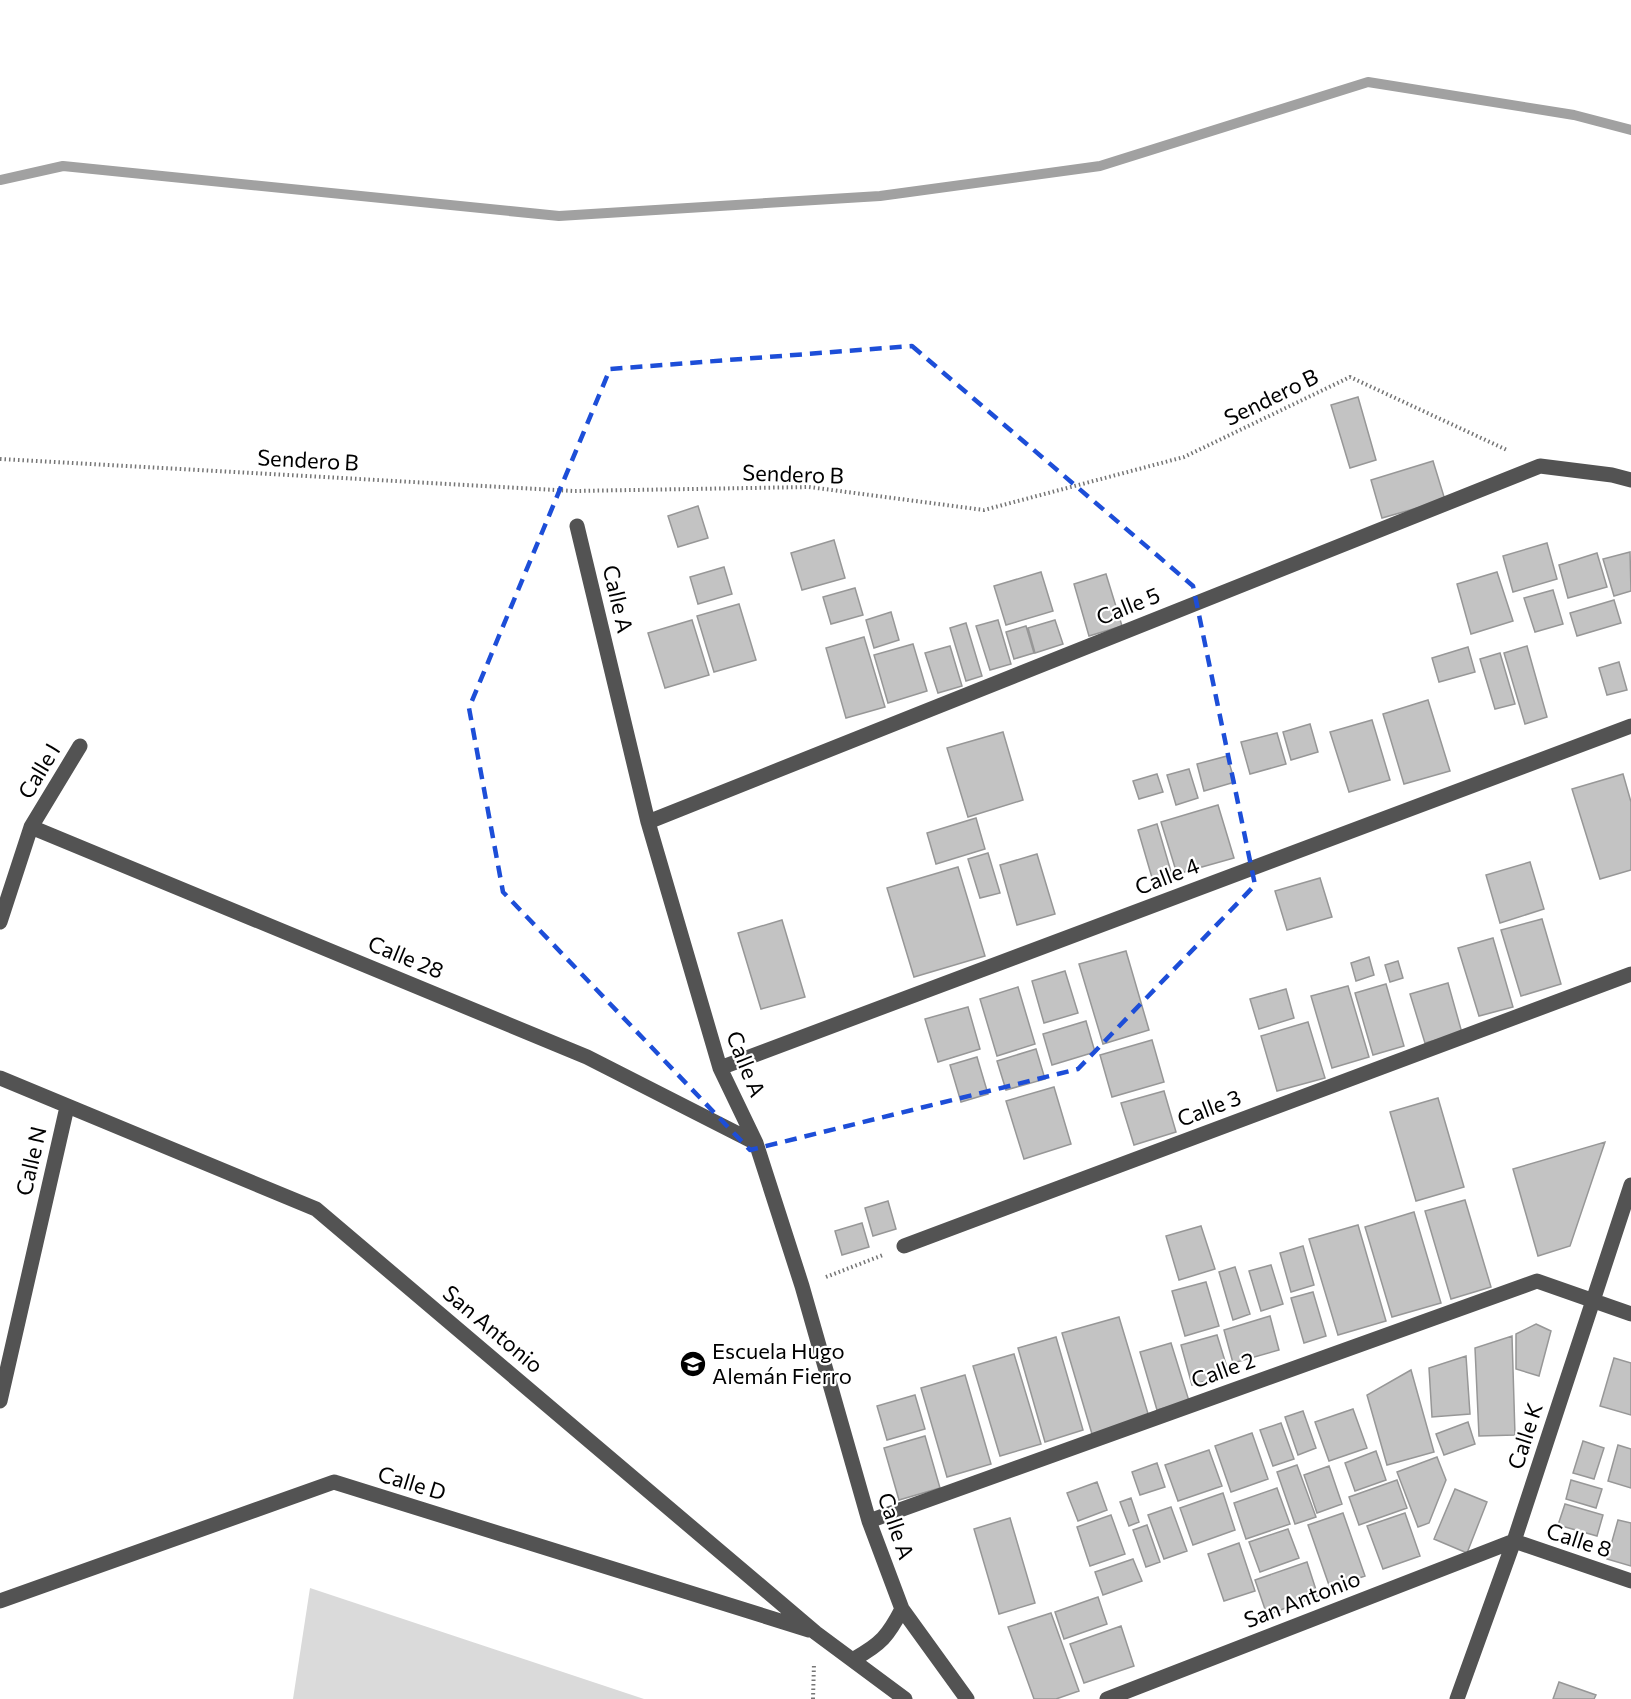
<svg xmlns="http://www.w3.org/2000/svg" width="1631" height="1699" viewBox="0 0 1631 1699" font-family="Commissioner,sans-serif">
  <style>
    .green { fill: #dadada }
    .lines { fill: none; stroke-linecap: round; stroke-linejoin: round }
    .stream { stroke: #a1a1a1; stroke-width: 10 }
    .building { fill: #c3c3c3; stroke: #979797; stroke-width: 1.5 }
    .path { stroke: #757575; stroke-width: 4; stroke-dasharray: 1.5 3; stroke-linecap: butt }
    .minor { stroke: #535353; stroke-width: 15 }
    .marked { fill: none; stroke: #1d4ed8; stroke-width: 4.5; stroke-dasharray: 12 8; stroke-linejoin: round }
    .labels { text-anchor: middle; stroke-width: 4.5; stroke-linejoin: round; paint-order: stroke }
    .street-label { font-size: 22px; fill: #000; stroke: #fff }
    .poi-label { font-size: 22px; fill: #000; stroke: #fff; text-anchor: start }
  </style>
  <rect width="100%" height="100%" fill="#fff"/>
  <path class="green" d="M 310,1588 L 644,1699 L 293,1699 Z"/>
  <g class="lines">
    <path class="stream" d="M 0,180 L 63,166 L 559,216 L 880,196 L 1100,166 L 1368,82 L 1574,115 L 1631,130"/>
  </g>
  <path class="building" d="M 1358,397 L 1376,460 L 1350,468 L 1331,405 Z
    M 1433,461 L 1445,500 L 1382,518 L 1371,480 Z
    M 698,506 L 708,538 L 678,547 L 668,516 Z
    M 834,540 L 845,578 L 802,590 L 791,553 Z
    M 1547,543 L 1557,579 L 1513,592 L 1503,556 Z
    M 1630,552 L 1631,591 L 1614,596 L 1603,559 Z
    M 1597,553 L 1607,587 L 1568,598 L 1559,565 Z
    M 724,567 L 732,594 L 698,604 L 690,577 Z
    M 1041,572 L 1053,611 L 1006,625 L 994,586 Z
    M 1497,572 L 1513,621 L 1471,634 L 1457,584 Z
    M 1106,574 L 1122,626 L 1089,636 L 1074,584 Z
    M 855,588 L 863,615 L 831,624 L 823,597 Z
    M 1553,590 L 1563,624 L 1535,632 L 1524,598 Z
    M 1614,600 L 1621,623 L 1577,636 L 1570,613 Z
    M 739,604 L 756,660 L 714,672 L 697,616 Z
    M 891,612 L 899,640 L 874,648 L 866,620 Z
    M 692,620 L 709,675 L 665,688 L 648,633 Z
    M 998,620 L 1011,664 L 990,670 L 976,626 Z
    M 1055,620 L 1063,644 L 1035,653 L 1028,628 Z
    M 966,623 L 982,676 L 966,681 L 950,628 Z
    M 1026,626 L 1034,653 L 1014,659 L 1006,632 Z
    M 864,637 L 885,707 L 846,718 L 826,648 Z
    M 913,644 L 927,691 L 888,703 L 874,655 Z
    M 950,646 L 962,686 L 938,693 L 925,653 Z
    M 1527,646 L 1547,717 L 1525,724 L 1504,653 Z
    M 1468,647 L 1475,672 L 1439,682 L 1432,658 Z
    M 1500,653 L 1515,704 L 1495,709 L 1480,659 Z
    M 1619,662 L 1627,690 L 1607,695 L 1599,668 Z
    M 1428,700 L 1450,771 L 1404,784 L 1383,714 Z
    M 1372,720 L 1390,780 L 1349,792 L 1330,732 Z
    M 1310,724 L 1318,752 L 1291,760 L 1283,732 Z
    M 1003,732 L 1023,800 L 968,817 L 947,748 Z
    M 1277,733 L 1286,764 L 1250,774 L 1241,742 Z
    M 1227,756 L 1235,782 L 1204,791 L 1197,764 Z
    M 1189,769 L 1198,798 L 1176,805 L 1167,775 Z
    M 1157,774 L 1163,792 L 1139,799 L 1133,781 Z
    M 1623,774 L 1631,802 L 1631,870 L 1600,879 L 1572,789 Z
    M 1218,805 L 1234,858 L 1177,874 L 1161,822 Z
    M 976,818 L 985,849 L 936,864 L 927,833 Z
    M 1157,824 L 1172,875 L 1153,881 L 1138,830 Z
    M 988,853 L 1000,893 L 980,898 L 968,859 Z
    M 1037,854 L 1055,914 L 1017,925 L 1000,865 Z
    M 1530,862 L 1544,909 L 1500,923 L 1486,875 Z
    M 958,867 L 985,956 L 914,977 L 887,888 Z
    M 1320,878 L 1332,917 L 1287,930 L 1275,891 Z
    M 1542,919 L 1561,984 L 1521,996 L 1501,930 Z
    M 782,920 L 805,997 L 761,1009 L 738,933 Z
    M 1493,938 L 1513,1007 L 1479,1016 L 1458,948 Z
    M 1126,951 L 1149,1030 L 1103,1044 L 1079,964 Z
    M 1369,957 L 1374,975 L 1356,981 L 1351,963 Z
    M 1398,961 L 1403,978 L 1390,982 L 1385,965 Z
    M 1065,971 L 1078,1013 L 1044,1023 L 1032,981 Z
    M 1448,983 L 1462,1033 L 1425,1043 L 1410,994 Z
    M 1386,984 L 1404,1046 L 1373,1055 L 1355,993 Z
    M 1348,986 L 1369,1057 L 1332,1068 L 1311,996 Z
    M 1018,987 L 1035,1044 L 997,1056 L 980,999 Z
    M 1286,989 L 1294,1018 L 1259,1029 L 1250,999 Z
    M 968,1007 L 980,1049 L 938,1062 L 925,1019 Z
    M 1086,1021 L 1095,1052 L 1052,1065 L 1043,1034 Z
    M 1308,1022 L 1325,1078 L 1277,1091 L 1261,1036 Z
    M 1152,1040 L 1164,1082 L 1112,1097 L 1100,1055 Z
    M 1036,1049 L 1045,1079 L 1006,1090 L 997,1061 Z
    M 977,1057 L 988,1094 L 961,1102 L 950,1065 Z
    M 1054,1087 L 1071,1144 L 1024,1159 L 1006,1101 Z
    M 1164,1091 L 1176,1132 L 1134,1145 L 1121,1103 Z
    M 1438,1098 L 1464,1187 L 1416,1201 L 1390,1112 Z
    M 1605,1142 L 1570,1246 L 1538,1256 L 1513,1169 Z
    M 1465,1200 L 1491,1287 L 1451,1299 L 1425,1211 Z
    M 888,1201 L 896,1229 L 873,1236 L 865,1208 Z
    M 1414,1212 L 1441,1303 L 1392,1317 L 1365,1227 Z
    M 862,1223 L 869,1247 L 842,1255 L 835,1231 Z
    M 1358,1225 L 1386,1321 L 1338,1335 L 1309,1239 Z
    M 1201,1226 L 1215,1269 L 1179,1280 L 1166,1236 Z
    M 1303,1246 L 1314,1285 L 1291,1292 L 1280,1253 Z
    M 1271,1265 L 1283,1304 L 1261,1311 L 1249,1271 Z
    M 1235,1267 L 1250,1314 L 1233,1320 L 1219,1272 Z
    M 1206,1282 L 1219,1326 L 1185,1336 L 1172,1291 Z
    M 1313,1292 L 1326,1336 L 1304,1343 L 1291,1298 Z
    M 1270,1316 L 1279,1350 L 1233,1363 L 1224,1330 Z
    M 1119,1317 L 1149,1417 L 1092,1434 L 1062,1333 Z
    M 1536,1324 L 1551,1331 L 1539,1376 L 1516,1369 L 1516,1334 Z
    M 1217,1335 L 1229,1374 L 1192,1385 L 1181,1345 Z
    M 1512,1336 L 1515,1435 L 1479,1436 L 1475,1348 Z
    M 1056,1337 L 1083,1430 L 1045,1442 L 1018,1348 Z
    M 1171,1343 L 1189,1401 L 1157,1410 L 1140,1352 Z
    M 1014,1354 L 1041,1444 L 1000,1456 L 973,1366 Z
    M 1466,1356 L 1470,1414 L 1432,1417 L 1429,1368 Z
    M 1614,1358 L 1631,1363 L 1631,1415 L 1600,1406 Z
    M 1411,1370 L 1434,1452 L 1387,1465 L 1367,1395 Z
    M 965,1375 L 991,1464 L 947,1477 L 921,1388 Z
    M 915,1395 L 925,1429 L 887,1440 L 877,1406 Z
    M 1353,1409 L 1367,1448 L 1329,1461 L 1315,1422 Z
    M 1303,1411 L 1316,1448 L 1298,1455 L 1285,1417 Z
    M 1468,1422 L 1475,1444 L 1444,1455 L 1436,1434 Z
    M 1281,1423 L 1294,1459 L 1273,1466 L 1260,1430 Z
    M 1252,1433 L 1268,1479 L 1231,1492 L 1215,1446 Z
    M 925,1436 L 940,1488 L 899,1500 L 884,1448 Z
    M 1583,1441 L 1604,1448 L 1594,1479 L 1573,1473 Z
    M 1618,1445 L 1631,1449 L 1631,1488 L 1608,1481 Z
    M 1209,1450 L 1222,1486 L 1178,1501 L 1165,1465 Z
    M 1376,1451 L 1386,1480 L 1355,1491 L 1345,1463 Z
    M 1437,1457 L 1446,1480 L 1429,1523 L 1418,1527 L 1397,1472 Z
    M 1157,1463 L 1165,1487 L 1140,1495 L 1132,1472 Z
    M 1297,1465 L 1316,1517 L 1295,1524 L 1277,1472 Z
    M 1329,1466 L 1342,1504 L 1317,1513 L 1304,1475 Z
    M 1397,1480 L 1407,1508 L 1359,1525 L 1349,1497 Z
    M 1571,1480 L 1602,1489 L 1596,1508 L 1566,1499 Z
    M 1097,1482 L 1107,1510 L 1078,1521 L 1067,1493 Z
    M 1277,1488 L 1290,1524 L 1246,1539 L 1234,1503 Z
    M 1455,1489 L 1487,1502 L 1467,1553 L 1434,1539 Z
    M 1223,1493 L 1235,1530 L 1193,1545 L 1180,1508 Z
    M 1131,1498 L 1139,1522 L 1129,1526 L 1120,1502 Z
    M 1565,1504 L 1603,1515 L 1597,1536 L 1558,1525 Z
    M 1171,1507 L 1187,1551 L 1164,1559 L 1148,1515 Z
    M 1343,1513 L 1365,1576 L 1330,1588 L 1308,1525 Z
    M 1405,1513 L 1420,1556 L 1383,1569 L 1367,1526 Z
    M 1111,1515 L 1125,1554 L 1090,1566 L 1077,1527 Z
    M 1010,1518 L 1035,1603 L 999,1614 L 974,1529 Z
    M 1618,1520 L 1631,1523 L 1631,1566 L 1607,1559 Z
    M 1147,1525 L 1160,1562 L 1146,1567 L 1133,1530 Z
    M 1288,1529 L 1299,1558 L 1260,1572 L 1249,1542 Z
    M 1239,1543 L 1255,1591 L 1224,1601 L 1208,1554 Z
    M 1133,1559 L 1142,1581 L 1103,1595 L 1095,1572 Z
    M 1307,1562 L 1318,1596 L 1267,1615 L 1255,1580 Z
    M 1098,1597 L 1107,1624 L 1064,1639 L 1055,1612 Z
    M 1051,1613 L 1079,1691 L 1056,1699 L 1034,1699 L 1008,1627 Z
    M 1121,1626 L 1134,1666 L 1084,1683 L 1070,1644 Z
    M 1559,1682 L 1596,1695 L 1594,1699 L 1553,1699 Z"/>
  <g class="lines">
    <path class="path" d="M 0,459 L 574,491 L 809,487 L 984,510 L 1184,457 L 1350,377 L 1507,450
      M 826,1277 L 883,1255
      M 813,1699 L 814,1663"/>
    <path class="minor" d="M 577,526 L 648,822 L 720,1068 L 756,1143 L 802,1286 L 869,1521 L 902,1609 L 967,1699
      M 648,822 L 1540,466 L 1612,475 L 1631,480
      M 31,827 L 587,1057 L 756,1143
      M 0,922 L 31,827 L 80,746
      M 720,1068 L 1631,726
      M 0,1078 L 316,1209 L 816,1633 L 905,1699
      M 904,1246 L 1631,974
      M 0,1401 L 67,1107
      M 869,1521 L 1537,1281 L 1631,1314
      M 1514,1541 L 1631,1581
      M 0,1601 L 334,1482 L 809,1630
      M 854,1659 C 881,1644 888,1636 902,1609
      M 1107,1699 L 1514,1541
      M 1457,1699 L 1514,1541 L 1631,1185"/>
  </g>
  <path class="marked" d="M 912,346 L 1193,586 L 1255,885 L 1078,1069 L 750,1150 L 503,892 L 469,708 L 610,369 Z"/>
  <defs>
    <g id="school-disc" transform="scale(1.35)"><circle r="9.5" fill="#000" stroke="#fff"/><path d="M0-5L7-2L0 1L-7-2ZM-4 1L0 2.5L4 1V4Q0 6-4 4Z" fill="#fff"/></g>
  </defs>
  <g fill-rule="evenodd">
    <use href="#school-disc" x="693" y="1364"/>
  </g>
  <g class="labels">
    <g class="street-label">
      <text transform="translate(1271 397) rotate(-26)" y="8">Sendero B</text>
      <text transform="translate(308 460) rotate(3)" y="8">Sendero B</text>
      <text transform="translate(793 474) rotate(2)" y="8">Sendero B</text>
      <text transform="translate(618 599) rotate(77)" y="8">Calle A</text>
      <text transform="translate(1128 606) rotate(-22)" y="8">Calle 5</text>
      <text transform="translate(39 771) rotate(-59)" y="8">Calle I</text>
      <text transform="translate(1167 876) rotate(-21)" y="8">Calle 4</text>
      <text transform="translate(406 957) rotate(22)" y="8">Calle 28</text>
      <text transform="translate(746 1064) rotate(68)" y="8">Calle A</text>
      <text transform="translate(1209 1108) rotate(-21)" y="8">Calle 3</text>
      <text transform="translate(31 1161) rotate(-77)" y="8">Calle N</text>
      <text transform="translate(493 1329) rotate(40)" y="8">San Antonio</text>
      <text transform="translate(1223 1370) rotate(-20)" y="8">Calle 2</text>
      <text transform="translate(1525 1436) rotate(-72)" y="8">Calle K</text>
      <text transform="translate(412 1483) rotate(17)" y="8">Calle D</text>
      <text transform="translate(896 1526) rotate(71)" y="8">Calle A</text>
      <text transform="translate(1579 1540) rotate(18)" y="8">Calle 8</text>
      <text transform="translate(1302 1599) rotate(-21)" y="8">San Antonio</text>
    </g>
    <g class="poi-label">
      <text x="712" y="1359">Escuela Hugo<tspan x="712" dy="25">Alemán Fierro</tspan></text>
    </g>
  </g>
</svg>
